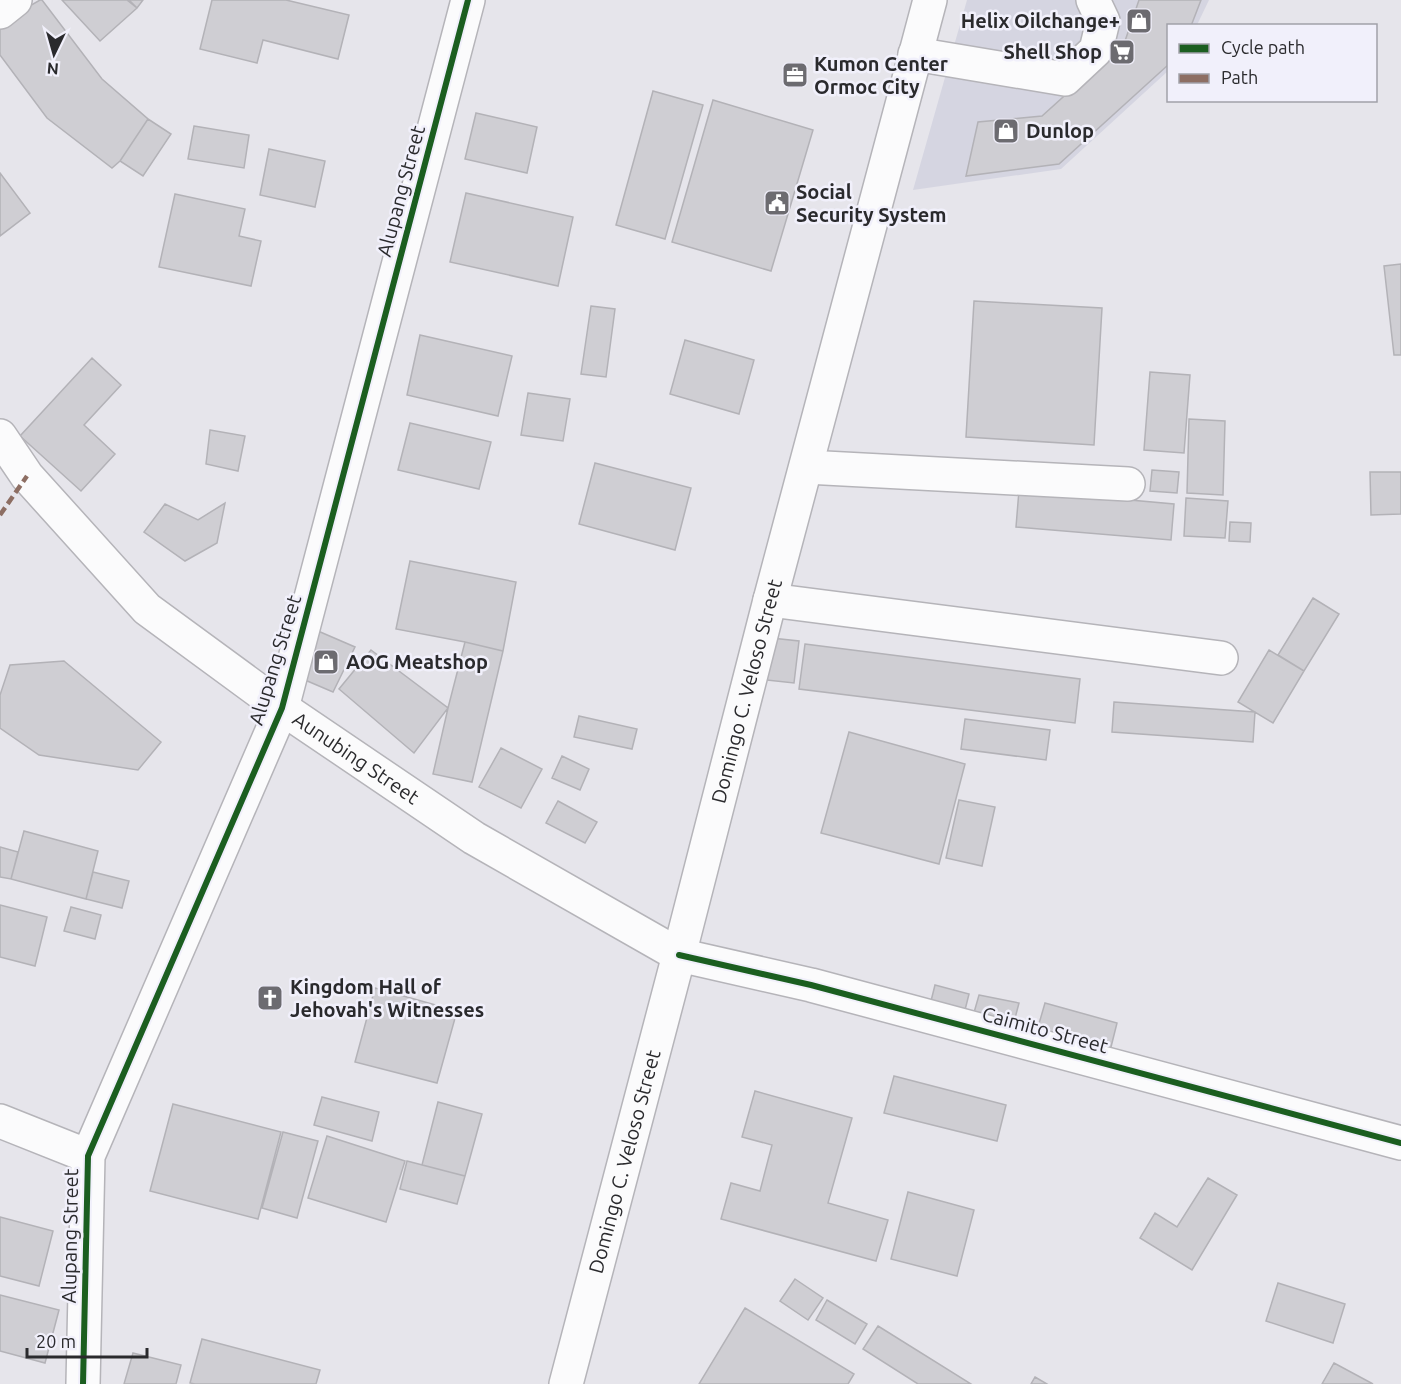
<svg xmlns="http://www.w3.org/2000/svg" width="1401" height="1384" viewBox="0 0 1401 1384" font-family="Ubuntu,sans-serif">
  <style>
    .built { fill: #d5d5e1 }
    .building { fill: #cfced3; stroke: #b3b2b7; stroke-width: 1.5 }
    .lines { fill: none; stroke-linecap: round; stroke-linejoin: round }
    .minor-casing { stroke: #b5b4b9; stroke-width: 36 }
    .major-casing { stroke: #b5b4b9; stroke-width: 36 }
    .minor { stroke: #fbfbfc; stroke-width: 33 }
    .major { stroke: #fbfbfc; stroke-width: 33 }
    .quiet { stroke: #8d6e63; stroke-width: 4.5; stroke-dasharray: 9 4.5; stroke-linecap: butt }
    .cycleway-casing { stroke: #f1f0fb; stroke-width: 10 }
    .cycleway { stroke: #1b5e20; stroke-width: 6 }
    .labels { text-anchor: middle; stroke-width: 5; stroke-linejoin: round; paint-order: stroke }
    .poi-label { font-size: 20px; font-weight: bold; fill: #2a2a2d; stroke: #f1f0fb; text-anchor: start }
    .street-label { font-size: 20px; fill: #2a2a2d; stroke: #f1f0fb }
  </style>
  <rect width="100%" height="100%" fill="#e6e5eb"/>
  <path class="built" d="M 967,0 L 1209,0 L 1197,25 L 1168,26 L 1168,71 L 1061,169 L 913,190 Z"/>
  <path class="building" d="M 40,0 L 42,0 L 102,79 L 148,119 L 120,161 L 112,168 L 47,118 L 0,55 L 0,23 Z
    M 62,0 L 129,0 L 137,8 L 100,41 Z
    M 127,0 L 143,0 L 137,8 Z
    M 212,0 L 286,0 L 349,15 L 338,59 L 263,40 L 257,63 L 200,49 Z
    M 1139,0 L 1201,0 L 1191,26 L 1168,26 L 1168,65 L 1059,164 L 966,176 L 978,122 L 1042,116 L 1125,41 Z
    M 653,91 L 703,105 L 665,239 L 616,225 Z
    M 713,100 L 813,130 L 771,271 L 672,242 Z
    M 476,113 L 537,127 L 527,173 L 465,159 Z
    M 148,119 L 171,134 L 143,176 L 120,161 Z
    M 194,126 L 249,135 L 244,168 L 188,159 Z
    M 269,149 L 325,161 L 315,207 L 260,195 Z
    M 0,173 L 30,213 L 0,236 Z
    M 466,193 L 573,217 L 558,286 L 450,262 Z
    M 175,194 L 245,209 L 239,236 L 261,241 L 251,286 L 159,267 Z
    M 1401,264 L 1401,355 L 1394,355 L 1384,266 Z
    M 974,301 L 1102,308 L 1094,445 L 966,437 Z
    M 591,306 L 615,309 L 606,377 L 581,374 Z
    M 420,335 L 512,356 L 498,416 L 407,395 Z
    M 685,340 L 754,360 L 739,414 L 670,394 Z
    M 92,358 L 121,385 L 84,425 L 115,454 L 81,491 L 20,436 Z
    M 1150,372 L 1190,375 L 1184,453 L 1144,450 Z
    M 528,393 L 570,399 L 563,441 L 521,435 Z
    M 1189,419 L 1225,421 L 1223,495 L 1187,493 Z
    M 410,423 L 491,442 L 479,489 L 398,470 Z
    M 210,430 L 245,436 L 238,471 L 206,464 Z
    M 595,463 L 691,488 L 675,550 L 579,524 Z
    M 1152,470 L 1179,472 L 1177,493 L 1150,491 Z
    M 1370,472 L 1401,472 L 1401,514 L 1371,515 Z
    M 1019,490 L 1174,504 L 1171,540 L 1016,527 Z
    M 1186,498 L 1228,501 L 1225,538 L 1184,536 Z
    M 225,503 L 217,543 L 185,561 L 144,532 L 165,504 L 198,520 Z
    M 1230,522 L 1251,523 L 1250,542 L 1229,541 Z
    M 410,561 L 516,582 L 503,651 L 465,642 L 396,629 Z
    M 1313,598 L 1339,614 L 1304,671 L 1278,655 Z
    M 318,631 L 355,647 L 333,692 L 298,677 Z
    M 762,637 L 799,641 L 794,683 L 757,679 Z
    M 465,642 L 503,651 L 472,782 L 433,774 L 448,708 Z
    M 805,644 L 1080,679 L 1075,723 L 799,689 Z
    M 371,650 L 448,708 L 414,753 L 339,689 Z
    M 1269,650 L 1304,671 L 1273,723 L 1238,702 Z
    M 64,661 L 161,742 L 138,770 L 39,755 L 0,728 L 0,695 L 10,665 Z
    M 1114,702 L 1255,712 L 1253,742 L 1112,732 Z
    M 579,716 L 637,729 L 632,749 L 574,737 Z
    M 965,719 L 1050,730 L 1046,760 L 961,749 Z
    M 849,732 L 965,764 L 939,864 L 821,833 Z
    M 501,748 L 542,769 L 521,808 L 479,787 Z
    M 562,756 L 589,769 L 580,790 L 552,778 Z
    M 959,800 L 995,807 L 982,866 L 946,858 Z
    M 558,801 L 597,822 L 585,843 L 546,823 Z
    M 24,831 L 98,851 L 86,899 L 11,879 Z
    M 0,847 L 18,852 L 11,879 L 0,877 Z
    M 93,872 L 129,881 L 122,908 L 86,899 Z
    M 0,905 L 47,917 L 35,966 L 0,957 Z
    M 71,907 L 101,915 L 95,939 L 64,931 Z
    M 935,985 L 969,994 L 964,1014 L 930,1005 Z
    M 375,988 L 457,1011 L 437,1083 L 355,1062 Z
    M 979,995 L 1019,1003 L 1013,1026 L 973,1016 Z
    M 1045,1003 L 1117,1023 L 1109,1055 L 1036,1034 Z
    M 894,1076 L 1006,1105 L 997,1141 L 884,1113 Z
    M 755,1091 L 852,1118 L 828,1203 L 888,1220 L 876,1261 L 721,1219 L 731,1183 L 760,1191 L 772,1145 L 742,1137 Z
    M 322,1097 L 379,1112 L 372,1141 L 314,1125 Z
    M 438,1102 L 482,1114 L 465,1176 L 422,1165 Z
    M 173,1104 L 281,1132 L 258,1219 L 150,1191 Z
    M 283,1132 L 318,1141 L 297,1218 L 262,1208 Z
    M 327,1136 L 405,1161 L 386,1222 L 308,1198 Z
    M 407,1161 L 465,1176 L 457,1204 L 400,1189 Z
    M 1208,1178 L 1237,1195 L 1192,1270 L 1140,1238 L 1155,1213 L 1177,1227 Z
    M 908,1192 L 974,1210 L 957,1276 L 891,1259 Z
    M 0,1217 L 53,1231 L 39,1286 L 0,1276 Z
    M 795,1279 L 823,1298 L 808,1320 L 780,1301 Z
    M 1278,1283 L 1345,1304 L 1333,1343 L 1266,1321 Z
    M 0,1295 L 59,1310 L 45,1363 L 0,1351 Z
    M 827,1300 L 867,1324 L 855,1344 L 816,1320 Z
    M 745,1308 L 854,1374 L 848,1384 L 699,1384 Z
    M 878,1326 L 971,1384 L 918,1384 L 863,1349 Z
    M 202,1339 L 320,1370 L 316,1384 L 195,1384 L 190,1383 Z
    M 133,1353 L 181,1365 L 176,1384 L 124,1384 Z
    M 1334,1363 L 1373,1384 L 1322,1384 Z
    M 1035,1377 L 1047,1384 L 1031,1384 Z"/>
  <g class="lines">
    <g class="minor-casing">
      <path id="minor" d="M 0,12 L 15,0
        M 915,54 L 1065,79 L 1096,50 L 1103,21 L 1093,0
        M 806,467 L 1128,484
        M 770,600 L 1221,658
        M 679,955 L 811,985 L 1401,1143
        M 0,1121 L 88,1156
        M 83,1384 L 88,1156 L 282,708 L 468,0"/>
    </g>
    <g class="major-casing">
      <g id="major">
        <path id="s1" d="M 0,436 L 27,476 L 147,609 L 282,708 L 474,838 L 679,955"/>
        <path id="s2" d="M 566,1384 L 679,955 L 770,600 L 930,0"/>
      </g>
    </g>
    <use href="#minor" class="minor"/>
    <use href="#major" class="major"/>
    <path class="quiet" d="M 0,515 L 27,476"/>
    <g class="cycleway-casing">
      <path id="cycleway" d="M 679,955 L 811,985 L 1401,1143
        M 83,1384 L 88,1156 L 282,708 L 468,0"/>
    </g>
    <use href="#cycleway" class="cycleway"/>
  </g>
  <defs>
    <g id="shop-square" transform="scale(1.35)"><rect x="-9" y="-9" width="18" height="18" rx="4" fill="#6c6b70" stroke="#f1f0fb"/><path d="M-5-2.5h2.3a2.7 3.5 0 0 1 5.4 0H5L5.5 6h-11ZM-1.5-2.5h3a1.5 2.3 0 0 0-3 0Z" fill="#fff"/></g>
    <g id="supermarket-square" transform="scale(1.35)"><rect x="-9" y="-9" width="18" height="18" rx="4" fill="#6c6b70" stroke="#f1f0fb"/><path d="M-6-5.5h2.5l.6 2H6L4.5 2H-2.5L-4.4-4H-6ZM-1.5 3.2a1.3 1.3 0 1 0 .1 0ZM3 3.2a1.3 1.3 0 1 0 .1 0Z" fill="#fff"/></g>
    <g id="office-square" transform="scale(1.35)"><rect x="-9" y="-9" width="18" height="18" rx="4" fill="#6c6b70" stroke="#f1f0fb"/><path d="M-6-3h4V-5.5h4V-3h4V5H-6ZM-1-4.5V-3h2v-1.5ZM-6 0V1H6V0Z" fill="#fff"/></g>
    <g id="civic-square" transform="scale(1.35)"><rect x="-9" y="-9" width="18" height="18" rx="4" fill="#6c6b70" stroke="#f1f0fb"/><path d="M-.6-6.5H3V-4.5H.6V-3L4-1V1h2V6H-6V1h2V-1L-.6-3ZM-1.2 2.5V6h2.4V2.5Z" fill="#fff"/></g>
    <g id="church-square" transform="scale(1.35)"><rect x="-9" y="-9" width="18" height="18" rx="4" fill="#6c6b70" stroke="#f1f0fb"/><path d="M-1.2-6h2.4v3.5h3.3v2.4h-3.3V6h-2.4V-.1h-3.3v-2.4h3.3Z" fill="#fff"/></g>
  </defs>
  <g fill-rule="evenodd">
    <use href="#shop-square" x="1139" y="21"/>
    <use href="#supermarket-square" x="1122" y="52"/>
    <use href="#office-square" x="795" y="75"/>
    <use href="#shop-square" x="1006" y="131"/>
    <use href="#civic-square" x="777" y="203"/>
    <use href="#shop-square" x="326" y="662"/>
    <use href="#church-square" x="270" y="998"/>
  </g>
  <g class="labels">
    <g class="poi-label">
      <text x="1120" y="28" text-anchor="end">Helix Oilchange+</text>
      <text x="1102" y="59" text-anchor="end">Shell Shop</text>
      <text x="814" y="71">Kumon Center<tspan x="814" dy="23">Ormoc City</tspan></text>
      <text x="1026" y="138">Dunlop</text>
      <text x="796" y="199">Social<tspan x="796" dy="23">Security System</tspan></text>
      <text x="346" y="669">AOG Meatshop</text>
      <text x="290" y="994">Kingdom Hall of<tspan x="290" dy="23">Jehovah's Witnesses</tspan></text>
    </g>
    <g class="street-label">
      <text transform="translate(401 191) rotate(-75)" y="7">Alupang Street</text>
      <text transform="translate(275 660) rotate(-73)" y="7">Alupang Street</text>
      <text dy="7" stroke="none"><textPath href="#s2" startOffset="716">Domingo C. Veloso Street</textPath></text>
      <text dy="7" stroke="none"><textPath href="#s1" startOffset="484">Aunubing Street</textPath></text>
      <text transform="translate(1045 1030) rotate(15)" y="7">Caimito Street</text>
      <text dy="7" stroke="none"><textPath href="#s2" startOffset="230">Domingo C. Veloso Street</textPath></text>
      <text transform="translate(70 1236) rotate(-89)" y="7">Alupang Street</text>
    </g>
  </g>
  <rect x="1167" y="24" width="210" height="78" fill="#f1f0fb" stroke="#a1a1a9" stroke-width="1.5"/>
  <rect x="1179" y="44" width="30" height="9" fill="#1b5e20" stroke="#a1a1a9" stroke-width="1.5"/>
  <text x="1221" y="54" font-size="18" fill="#2a2a2d">Cycle path</text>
  <rect x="1179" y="74" width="30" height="9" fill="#8d6e63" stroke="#a1a1a9" stroke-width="1.5"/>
  <text x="1221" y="84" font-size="18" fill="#2a2a2d">Path</text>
  <g transform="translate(54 54) rotate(185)" stroke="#f1f0fb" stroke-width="4.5" paint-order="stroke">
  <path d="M0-4.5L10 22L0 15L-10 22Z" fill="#2a2a2d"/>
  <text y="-9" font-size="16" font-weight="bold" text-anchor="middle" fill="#2a2a2d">N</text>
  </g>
  <path d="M27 1348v9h120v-9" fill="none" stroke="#2a2a2d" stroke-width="3"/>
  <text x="36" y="1348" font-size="18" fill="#2a2a2d" stroke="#f1f0fb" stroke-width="4.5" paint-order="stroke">20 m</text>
</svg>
